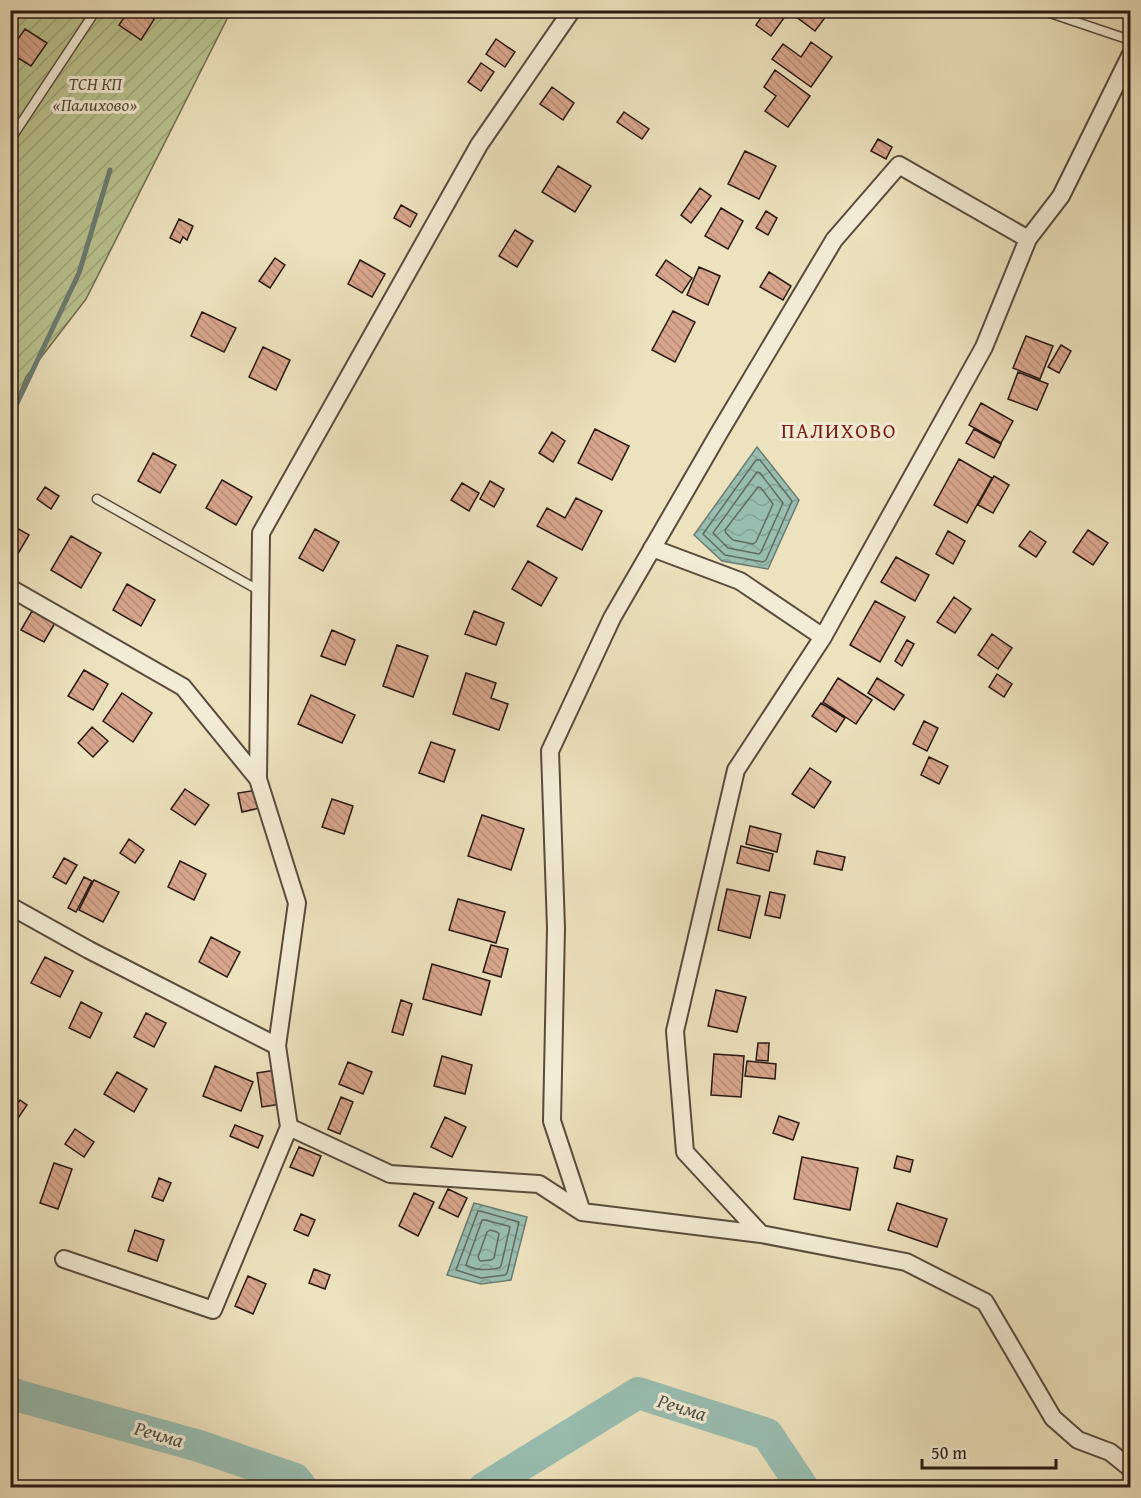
<svg xmlns="http://www.w3.org/2000/svg" width="1141" height="1498" viewBox="0 0 1141 1498" font-family="'Gentium Book Plus',serif">
  <style>
    .garden { fill: url(#garden-furrows); stroke: #726e50; stroke-width: 1.5 }
    .water { fill: url(#water-waves); stroke: #6c7c71; stroke-width: 1.5 }
    .lines { fill: none; stroke-linecap: round; stroke-linejoin: round }
    .shore { stroke: #616c61; stroke-width: 1.5 }
    .stream { stroke: #6c7c71; stroke-width: 5 }
    .river { stroke: #99beb1; stroke-width: 32 }
    .building { fill: url(#building-back-hatch); stroke: #291911; stroke-width: 1.5 }
    .lane-casing { stroke: #5a4b3c; stroke-width: 11 }
    .street-casing { stroke: #5a4b3c; stroke-width: 20 }
    .lane { stroke: #f3ecd5; stroke-width: 8 }
    .street { stroke: #f3ecd5; stroke-width: 16 }
    .labels { text-anchor: middle; stroke-width: 6; stroke-linejoin: round; paint-order: stroke }
    .park-label { font-size: 18px; font-style: italic; fill: #544c37; stroke: #f3ecd5 }
    .water-label { font-size: 20px; font-style: italic; fill: #505349; stroke: #f3ecd5 }
    .quarter-label { font-size: 21px; letter-spacing: 1.5px; fill: #7a1f14; stroke: #f3ecd5 }
  </style>
  <defs>
    <pattern id="garden-furrows" width="10" height="10" patternUnits="userSpaceOnUse" patternTransform="scale(1.5)"><rect width="10" height="10" fill="#bac390"/><path d="M-1 1l2-2M0 10L10 0M9 11l2-2" fill="none" stroke="#a0a77b"/></pattern>
    <pattern id="water-waves" width="16" height="10" patternUnits="userSpaceOnUse" patternTransform="scale(1.5)"><rect width="16" height="10" fill="#99beb1"/><path d="M0 5q4-4 8 0t8 0" fill="none" stroke="#84a397"/></pattern>
    <pattern id="building-back-hatch" width="6" height="6" patternUnits="userSpaceOnUse" patternTransform="scale(1.5)"><rect width="6" height="6" fill="#d8a68d"/><path d="M-1 5l2 2M0 0l6 6M5-1l2 2" fill="none" stroke="#b98e79"/></pattern>
  </defs>
  <rect width="100%" height="100%" fill="#ede2be"/>
  <filter id="stains"><feTurbulence type="fractalNoise" baseFrequency=".00333" numOctaves="4"/><feColorMatrix values="0 0 0 0 .2 0 0 0 0 .09 0 0 0 0 .02 0 0 0 .5 -.17"/></filter>
  <radialGradient id="worn" r=".72"><stop offset=".6" stop-color="#630" stop-opacity="0"/><stop offset="1" stop-color="#630" stop-opacity=".3"/></radialGradient>
  <path class="garden" d="M 11,11 L 231,11 L 86,299 L 26,377 L 11,414 Z"/>
  <path class="water" d="M 757,447 L 799,500 L 768,569 L 722,561 L 694,535 Z
    M 474,1203 L 527,1217 L 511,1280 L 481,1284 L 447,1275 Z"/>
  <g class="lines">
    <path class="shore" d="M 756,460 L 760,460 L 792,501 L 766,560 L 763,562 L 725,555 L 703,534 Z
      M 757,472 L 760,473 L 783,503 L 761,552 L 759,554 L 728,548 L 713,533 Z
      M 758,487 L 761,488 L 773,504 L 756,542 L 753,544 L 733,540 L 726,533 L 725,530 Z
      M 478,1211 L 480,1211 L 519,1222 L 507,1273 L 505,1275 L 481,1278 L 456,1270 Z
      M 482,1220 L 485,1220 L 508,1226 L 510,1227 L 501,1266 L 499,1268 C 487,1270 476,1271 466,1265 Z
      M 490,1230 L 497,1232 L 499,1234 L 494,1258 L 491,1260 L 480,1261 L 478,1257 L 487,1232 Z"/>
    <path class="stream" d="M 10,418 L 79,273 L 110,170"/>
    <path class="river" d="M 10,1392 L 19,1396 L 199,1446 L 295,1479 L 302,1488
      M 484,1488 L 638,1393 L 767,1434 L 803,1488"/>
  </g>
  <path class="building" d="M 129,10 L 160,10 L 141,40 L 119,25 Z
    M 766,10 L 774,10 L 784,18 L 771,36 L 756,25 Z
    M 800,10 L 820,10 L 827,15 L 815,31 L 795,16 Z
    M 25,29 L 47,43 L 31,66 L 10,53 L 10,50 Z
    M 496,39 L 515,52 L 505,67 L 486,54 Z
    M 811,42 L 832,57 L 811,87 L 772,59 L 783,44 L 801,57 Z
    M 481,63 L 494,72 L 481,91 L 468,82 Z
    M 775,70 L 810,96 L 788,127 L 765,111 L 776,96 L 764,87 Z
    M 552,87 L 574,103 L 563,120 L 540,104 Z
    M 624,112 L 649,129 L 642,139 L 617,122 Z
    M 878,139 L 892,147 L 886,159 L 871,151 Z
    M 745,151 L 776,166 L 759,199 L 728,184 Z
    M 558,166 L 591,186 L 575,212 L 542,192 Z
    M 700,188 L 711,196 L 691,223 L 681,215 Z
    M 401,205 L 417,214 L 410,227 L 394,218 Z
    M 721,208 L 743,221 L 728,249 L 705,236 Z
    M 766,211 L 777,218 L 768,235 L 756,228 Z
    M 179,219 L 193,226 L 187,240 L 183,237 L 180,243 L 170,238 Z
    M 515,230 L 533,241 L 517,267 L 499,256 Z
    M 275,258 L 285,265 L 270,288 L 259,281 Z
    M 360,260 L 385,274 L 372,297 L 348,284 Z
    M 666,260 L 692,278 L 682,293 L 656,275 Z
    M 699,267 L 720,276 L 708,305 L 687,295 Z
    M 769,272 L 791,286 L 783,300 L 760,287 Z
    M 673,311 L 695,322 L 675,362 L 652,350 Z
    M 202,312 L 236,328 L 224,352 L 191,336 Z
    M 1026,336 L 1053,346 L 1040,379 L 1013,368 Z
    M 1061,345 L 1071,351 L 1059,373 L 1048,367 Z
    M 263,347 L 290,360 L 276,390 L 249,377 Z
    M 1018,372 L 1048,384 L 1037,410 L 1008,399 Z
    M 981,403 L 1013,421 L 1001,443 L 969,425 Z
    M 595,429 L 629,446 L 612,480 L 578,463 Z
    M 974,429 L 1001,444 L 994,458 L 966,443 Z
    M 552,432 L 565,441 L 553,462 L 539,453 Z
    M 153,453 L 176,465 L 160,493 L 138,481 Z
    M 959,459 L 992,478 L 967,523 L 934,505 Z
    M 994,476 L 1009,485 L 993,513 L 978,505 Z
    M 222,480 L 252,497 L 236,525 L 206,508 Z
    M 490,481 L 504,489 L 494,507 L 480,499 Z
    M 462,483 L 479,493 L 469,511 L 451,500 Z
    M 45,487 L 59,496 L 51,509 L 37,499 Z
    M 576,498 L 602,511 L 582,550 L 537,526 L 547,508 L 565,518 Z
    M 15,527 L 29,535 L 13,562 L 10,560 L 10,536 Z
    M 315,529 L 339,542 L 323,571 L 299,558 Z
    M 1088,530 L 1108,543 L 1093,565 L 1073,552 Z
    M 948,531 L 965,541 L 953,564 L 936,554 Z
    M 1030,531 L 1046,542 L 1036,557 L 1019,546 Z
    M 71,536 L 101,553 L 81,588 L 51,570 Z
    M 896,557 L 929,575 L 915,601 L 881,582 Z
    M 528,561 L 557,578 L 541,606 L 512,589 Z
    M 127,584 L 155,600 L 141,626 L 113,610 Z
    M 954,597 L 971,609 L 955,633 L 937,622 Z
    M 875,601 L 905,617 L 880,662 L 850,645 Z
    M 32,611 L 55,623 L 44,642 L 21,630 Z
    M 474,611 L 504,623 L 496,645 L 465,634 Z
    M 332,630 L 355,640 L 345,665 L 321,656 Z
    M 992,634 L 1012,648 L 998,669 L 978,655 Z
    M 907,640 L 914,644 L 902,666 L 895,661 Z
    M 397,645 L 428,656 L 413,697 L 383,686 Z
    M 84,670 L 108,684 L 93,710 L 68,696 Z
    M 466,673 L 496,683 L 491,698 L 508,704 L 499,730 L 453,714 Z
    M 997,674 L 1012,684 L 1004,697 L 989,687 Z
    M 838,678 L 872,700 L 856,724 L 823,702 Z
    M 877,678 L 904,695 L 894,710 L 868,693 Z
    M 122,693 L 152,713 L 133,742 L 103,721 Z
    M 311,695 L 355,715 L 342,743 L 298,724 Z
    M 821,703 L 845,718 L 836,732 L 812,716 Z
    M 924,721 L 938,728 L 927,751 L 913,744 Z
    M 92,727 L 108,741 L 93,757 L 78,743 Z
    M 431,742 L 455,750 L 444,782 L 419,773 Z
    M 929,757 L 948,766 L 939,784 L 921,775 Z
    M 810,768 L 831,782 L 814,808 L 792,794 Z
    M 185,789 L 209,805 L 195,825 L 171,809 Z
    M 257,790 L 260,808 L 242,812 L 238,793 Z
    M 332,799 L 353,806 L 344,834 L 322,827 Z
    M 482,815 L 524,829 L 511,870 L 468,856 Z
    M 750,826 L 781,834 L 777,852 L 746,844 Z
    M 129,839 L 144,850 L 135,863 L 120,853 Z
    M 741,846 L 773,854 L 769,871 L 737,863 Z
    M 817,851 L 845,857 L 842,870 L 814,864 Z
    M 64,858 L 77,865 L 66,884 L 53,877 Z
    M 180,861 L 206,874 L 194,900 L 168,887 Z
    M 84,877 L 92,881 L 76,912 L 68,908 Z
    M 94,880 L 119,892 L 103,922 L 79,910 Z
    M 727,889 L 760,896 L 750,938 L 718,930 Z
    M 770,892 L 785,895 L 780,918 L 765,915 Z
    M 458,899 L 505,912 L 496,943 L 449,930 Z
    M 211,937 L 240,952 L 227,977 L 199,962 Z
    M 491,945 L 508,949 L 501,977 L 483,972 Z
    M 45,957 L 73,971 L 60,997 L 31,983 Z
    M 432,964 L 490,981 L 481,1015 L 423,999 Z
    M 716,990 L 746,997 L 737,1032 L 708,1026 Z
    M 401,1000 L 412,1004 L 403,1035 L 392,1032 Z
    M 81,1002 L 102,1013 L 90,1038 L 69,1028 Z
    M 146,1013 L 166,1023 L 154,1047 L 134,1037 Z
    M 758,1043 L 769,1043 L 768,1061 L 756,1060 Z
    M 714,1054 L 744,1056 L 741,1097 L 711,1095 Z
    M 442,1056 L 472,1065 L 465,1094 L 434,1086 Z
    M 747,1061 L 776,1064 L 775,1079 L 745,1076 Z
    M 348,1062 L 372,1072 L 363,1094 L 339,1084 Z
    M 215,1066 L 253,1082 L 241,1111 L 203,1096 Z
    M 276,1070 L 281,1104 L 262,1107 L 257,1073 Z
    M 117,1072 L 147,1089 L 134,1112 L 104,1094 Z
    M 341,1097 L 353,1102 L 340,1134 L 328,1129 Z
    M 20,1100 L 27,1105 L 14,1124 L 10,1122 L 10,1114 Z
    M 779,1116 L 799,1123 L 793,1140 L 773,1133 Z
    M 445,1117 L 466,1127 L 452,1157 L 431,1147 Z
    M 235,1125 L 263,1136 L 258,1148 L 230,1136 Z
    M 75,1129 L 94,1142 L 84,1157 L 65,1144 Z
    M 299,1147 L 321,1156 L 313,1176 L 290,1167 Z
    M 897,1156 L 913,1160 L 910,1172 L 894,1168 Z
    M 802,1157 L 858,1168 L 850,1210 L 794,1199 Z
    M 54,1163 L 72,1169 L 58,1209 L 40,1203 Z
    M 159,1178 L 171,1183 L 163,1201 L 152,1197 Z
    M 448,1189 L 467,1198 L 458,1217 L 439,1208 Z
    M 414,1193 L 434,1202 L 418,1236 L 399,1226 Z
    M 897,1203 L 947,1219 L 937,1247 L 888,1230 Z
    M 301,1214 L 315,1220 L 308,1236 L 294,1230 Z
    M 135,1230 L 164,1240 L 157,1261 L 128,1251 Z
    M 314,1269 L 330,1275 L 325,1289 L 309,1283 Z
    M 248,1276 L 266,1284 L 253,1314 L 235,1306 Z"/>
  <g class="lines">
    <g class="lane-casing">
      <path id="lane" d="M 1041,10 L 1130,40
        M 10,140 L 96,10
        M 97,499 L 260,591"/>
    </g>
    <g class="street-casing">
      <path id="street" d="M 652,548 L 740,581 L 823,637
        M 10,588 L 183,687 L 258,779
        M 10,906 L 89,950 L 277,1046
        M 289,1127 L 390,1174 L 539,1184 L 582,1212 L 761,1234 L 906,1262 L 985,1302 L 1053,1418 L 1078,1440 L 1110,1452 L 1130,1468
        M 582,1212 L 552,1121 L 556,928 L 550,751 L 612,618 L 719,433 L 834,240 L 899,165 L 1028,239
        M 761,1234 L 685,1152 L 675,1031 L 736,770 L 823,637 L 984,347 L 1028,239 L 1061,196 L 1130,56
        M 64,1259 L 213,1310 L 289,1127 L 277,1046 L 297,903 L 258,779 L 261,533 L 479,145 L 572,10"/>
    </g>
    <use href="#lane" class="lane"/>
    <use href="#street" class="street"/>
  </g>
  <g class="labels">
    <g class="park-label">
      <text x="95" y="90">ТСН КП<tspan x="95" dy="21">«Палихово»</tspan></text>
    </g>
    <g class="water-label">
      <text transform="translate(682 1407) rotate(17)" y="7">Речма</text>
      <text transform="translate(159 1434) rotate(16)" y="7">Речма</text>
    </g>
    <g class="quarter-label">
      <text x="839" y="438">ПАЛИХОВО</text>
    </g>
  </g>
  <rect width="1141" height="1498" fill="none" stroke="#ede2be" stroke-width="36"/>
  <rect x="12" y="12" width="1117" height="1474" fill="none" stroke="#291911" stroke-width="3"/>
  <rect x="18" y="18" width="1105" height="1462" fill="none" stroke="#291911" stroke-width="1.5"/>
  <path d="M922 1459v9h134v-9" fill="none" stroke="#291911" stroke-width="3"/>
  <text x="931" y="1459" font-size="18" fill="#291911" stroke="#f3ecd5" stroke-width="4.5" paint-order="stroke">50 m</text>
  <rect width="100%" height="100%" filter="url(#stains)"/>
  <rect width="100%" height="100%" fill="url(#worn)"/>
</svg>
